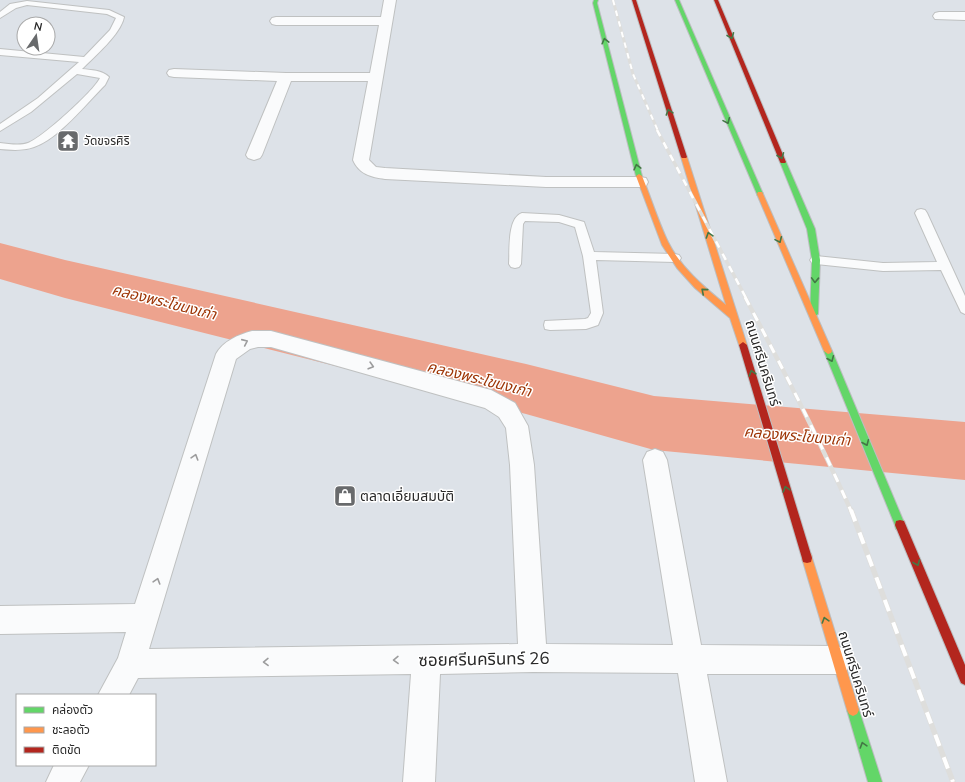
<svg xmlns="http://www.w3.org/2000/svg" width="965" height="782" viewBox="0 0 965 782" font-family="'Nunito Sans','Noto Sans Thai',sans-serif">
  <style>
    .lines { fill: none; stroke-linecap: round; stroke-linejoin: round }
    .river { fill: #eda38e; fill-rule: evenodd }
    .lane-casing { stroke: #bfc1c1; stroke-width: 2 }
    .street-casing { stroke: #bfc1c1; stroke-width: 2 }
    .fast-casing { stroke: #bcbec0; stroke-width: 2 }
    .slow-casing { stroke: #bcbec0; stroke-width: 2 }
    .jam-casing { stroke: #bcbec0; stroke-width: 2 }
    .lane { fill: #fafbfc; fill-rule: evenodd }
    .street { fill: #fafbfc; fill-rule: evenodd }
    .fast { fill: #63d668; fill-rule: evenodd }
    .slow { fill: #ff974d; fill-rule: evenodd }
    .jam { fill: #b3261e; fill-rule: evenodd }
    .rail-far3-casing { stroke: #dededc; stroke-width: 3 }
    .rail-far2-casing { stroke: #dededc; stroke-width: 3.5 }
    .rail-far1-casing { stroke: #dededc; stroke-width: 4.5 }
    .rail-casing { stroke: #dededc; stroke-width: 5.5 }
    .rail-far3 { stroke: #fff; stroke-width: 2; stroke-dasharray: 5.5; stroke-linecap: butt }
    .rail-far2 { stroke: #fff; stroke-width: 2.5; stroke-dasharray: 7; stroke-linecap: butt }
    .rail-far1 { stroke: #fff; stroke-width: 3; stroke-dasharray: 9; stroke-linecap: butt }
    .rail { stroke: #fff; stroke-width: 4; stroke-dasharray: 12; stroke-linecap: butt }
    .oneway { stroke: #437745 }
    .oneway2 { stroke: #9c9c9d }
    .labels { text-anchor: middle; stroke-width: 3; stroke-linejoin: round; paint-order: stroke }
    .far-poi-label { font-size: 12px; fill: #292929; stroke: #fff; text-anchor: start }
    .street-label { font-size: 14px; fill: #292929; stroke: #fff }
    .poi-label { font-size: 14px; fill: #292929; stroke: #fff; text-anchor: start }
    .water-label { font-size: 15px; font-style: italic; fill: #9e3607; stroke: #fff }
    .near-street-label { font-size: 17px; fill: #292929; stroke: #fff }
  </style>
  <rect width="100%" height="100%" fill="#dde2e8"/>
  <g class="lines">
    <path class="river" d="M 0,243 L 65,260 L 526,364 L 654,396 L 965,422 L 965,480 L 654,450 L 526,414 L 65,298 L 0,279 Z"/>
    <g class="lane-casing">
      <path id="lane" d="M 27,1 L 109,10 L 124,17 C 121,34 94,57 82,69 C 91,70 102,70 109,77 L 105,85 C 87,103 57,140 34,147 C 23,151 11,150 0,149 L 0,143 C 9,144 20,146 28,143 C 42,138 94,91 100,78 L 77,74 L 31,112 L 0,131 L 0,124 L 38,98 L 79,62 L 0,55 L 0,49 L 84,57 L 110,30 L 116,18 L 107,14 L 27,5 L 16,8 L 0,18 L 0,12 L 10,4 Z
        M 921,209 L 925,210 L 927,213 L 965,296 L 965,314 L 961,312 L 941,270 L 883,271 L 816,264 L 812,263 L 810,260 L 812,257 L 816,256 L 883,263 L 937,262 L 915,213 L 917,210 Z
        M 522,213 L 559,215 L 584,222 L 594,252 L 675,254 L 679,255 L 681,258 L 679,261 L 675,262 L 596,260 L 603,313 L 598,325 L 586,329 L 550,330 L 545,329 L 544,325 L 545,321 L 585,319 L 588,318 L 591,313 L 583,256 L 575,227 L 559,222 L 525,221 L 523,224 L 521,264 L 519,267 L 515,268 L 511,267 L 509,264 C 510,250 507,218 522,213 Z"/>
    </g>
    <g class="street-casing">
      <path id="street" d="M 384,0 L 396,0 L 369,160 L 376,167 L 385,168 L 546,177 L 640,177 L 646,178 L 648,182 L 646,186 L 640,187 L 546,187 L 385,179 C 371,177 359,174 353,160 L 368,81 L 291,81 L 262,155 L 260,158 L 254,160 L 248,158 L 246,155 L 277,81 L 174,77 L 169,76 L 167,73 L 169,70 L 174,69 L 286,73 L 370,73 L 379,25 L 276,25 L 272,24 L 270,21 L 272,18 L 276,17 L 381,17 Z
        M 939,12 L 965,12 L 965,20 L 935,19 L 933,16 L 935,13 Z
        M 252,331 L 271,331 L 491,390 L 515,403 L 528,426 L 534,465 L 546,644 L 673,645 L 643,460 L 647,452 L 655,449 L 663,452 L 667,460 L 701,645 L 837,646 L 847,650 L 851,660 L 847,670 L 837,674 L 707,674 L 727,782 L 695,782 L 678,673 L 533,672 L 440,674 L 435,782 L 403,782 L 411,674 L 138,678 L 129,695 L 98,695 L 118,658 L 126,632 L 0,634 L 0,606 L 135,604 L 216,354 C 223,341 238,335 252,331 ZM 258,347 L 271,347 L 485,408 L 499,417 L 506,428 L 510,465 L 518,644 L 149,649 L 236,359 L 250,349 Z
        M 54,765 L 89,765 L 80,782 L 46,782 Z"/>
    </g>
    <g class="fast-casing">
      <path id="fast" d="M 594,0 L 598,0 L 597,3 L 642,176 L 639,178 L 636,176 L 593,3 Z
        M 675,0 L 679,0 L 763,194 L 762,196 L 758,196 L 757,194 Z
        M 783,160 L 786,162 L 815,229 L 820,260 L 818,314 L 814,317 L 810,314 L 812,260 L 807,229 L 780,162 Z
        M 828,348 L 832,351 L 905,525 L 904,529 L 900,530 L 896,529 L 895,525 L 824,351 Z
        M 853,704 L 857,706 L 859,710 L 882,782 L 868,782 L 847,710 L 849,706 Z"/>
    </g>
    <g class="slow-casing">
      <path id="slow" d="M 684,155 L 687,157 L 747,345 L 743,348 L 739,345 L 730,318 L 695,288 L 677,268 L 662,245 L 636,176 L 639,174 L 642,176 C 651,198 658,221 668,242 C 681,268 704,287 726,305 L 681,157 Z
        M 758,192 L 762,192 L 763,194 L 832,351 L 831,353 L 828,354 L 824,351 L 757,194 Z
        M 807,553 L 811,554 L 812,558 L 859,710 L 857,714 L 853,716 L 849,714 L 847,710 L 802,558 L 803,554 Z"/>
    </g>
    <g class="jam-casing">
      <path id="jam" d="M 632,0 L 636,0 L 687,157 L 686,158 L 682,158 L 681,157 Z
        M 714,0 L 718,0 L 786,162 L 785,163 L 781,163 L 780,162 Z
        M 743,342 L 747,345 L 812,558 L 811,562 L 807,563 L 803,562 L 802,558 L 739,345 Z
        M 900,520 L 904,521 L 965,665 L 965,685 L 961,683 L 895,525 L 896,521 Z"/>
    </g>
    <use href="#lane" class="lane"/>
    <use href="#street" class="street"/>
    <use href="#fast" class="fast"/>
    <use href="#slow" class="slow"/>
    <use href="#jam" class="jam"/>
    <g class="rail-far3-casing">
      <path id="rail-far3" d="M 613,0 L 633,74 L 658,131"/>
    </g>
    <g class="rail-far2-casing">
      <path id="rail-far2" d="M 657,130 L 746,298"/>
    </g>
    <g class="rail-far1-casing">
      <path id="rail-far1" d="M 745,297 C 782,367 819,438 851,511"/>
    </g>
    <g class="rail-casing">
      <path id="rail" d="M 851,510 L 953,782"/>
    </g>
    <use href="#rail-far3" class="rail-far3"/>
    <use href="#rail-far2" class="rail-far2"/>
    <use href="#rail-far1" class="rail-far1"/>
    <use href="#rail" class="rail"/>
  </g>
  <defs><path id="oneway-chevron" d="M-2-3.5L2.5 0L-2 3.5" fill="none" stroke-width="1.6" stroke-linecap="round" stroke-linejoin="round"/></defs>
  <g class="oneway">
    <use href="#oneway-chevron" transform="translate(731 36) rotate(68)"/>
    <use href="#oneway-chevron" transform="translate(605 41) rotate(-104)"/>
    <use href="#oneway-chevron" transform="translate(669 112) rotate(-108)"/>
    <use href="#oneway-chevron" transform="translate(727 121) rotate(66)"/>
    <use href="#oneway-chevron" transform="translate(781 156) rotate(68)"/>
    <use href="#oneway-chevron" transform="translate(637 167) rotate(-104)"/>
    <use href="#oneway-chevron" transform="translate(709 235) rotate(-108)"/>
    <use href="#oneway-chevron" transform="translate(779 240) rotate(66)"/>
    <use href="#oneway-chevron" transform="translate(815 280) rotate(92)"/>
    <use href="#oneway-chevron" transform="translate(704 291) rotate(-140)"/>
    <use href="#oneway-chevron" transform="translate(831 359) rotate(67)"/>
    <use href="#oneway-chevron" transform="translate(752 373) rotate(-107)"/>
    <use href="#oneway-chevron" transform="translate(866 443) rotate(67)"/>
    <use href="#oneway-chevron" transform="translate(786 489) rotate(-106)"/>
    <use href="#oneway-chevron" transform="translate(917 563) rotate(68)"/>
    <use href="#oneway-chevron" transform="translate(825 620) rotate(-107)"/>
    <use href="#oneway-chevron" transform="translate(863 745) rotate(-107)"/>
  </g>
  <g class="oneway2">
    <use href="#oneway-chevron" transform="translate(245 342) rotate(-24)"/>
    <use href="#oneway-chevron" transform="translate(371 366) rotate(16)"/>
    <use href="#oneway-chevron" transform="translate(195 457) rotate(-73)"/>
    <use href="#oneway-chevron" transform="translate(157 581) rotate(-73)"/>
    <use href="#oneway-chevron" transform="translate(396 660) rotate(179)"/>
    <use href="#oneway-chevron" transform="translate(266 662) rotate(179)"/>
  </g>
  <defs>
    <g id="temple-square" transform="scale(1.15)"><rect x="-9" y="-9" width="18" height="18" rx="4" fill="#686a6c" stroke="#fff"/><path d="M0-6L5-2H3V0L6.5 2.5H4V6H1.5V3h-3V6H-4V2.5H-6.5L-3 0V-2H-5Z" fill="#fff"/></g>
    <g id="shop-square" transform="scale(1.15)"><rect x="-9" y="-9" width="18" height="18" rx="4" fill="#686a6c" stroke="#fff"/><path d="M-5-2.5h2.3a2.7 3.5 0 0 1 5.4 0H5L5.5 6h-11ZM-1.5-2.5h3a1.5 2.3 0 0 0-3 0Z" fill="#fff"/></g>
  </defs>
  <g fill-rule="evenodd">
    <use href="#temple-square" x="68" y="141"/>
    <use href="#shop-square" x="345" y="496"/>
  </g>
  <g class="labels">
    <g class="far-poi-label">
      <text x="84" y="145">วัดขจรศิริ</text>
    </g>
    <g class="street-label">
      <text transform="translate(763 363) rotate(73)" y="5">ถนนศรีนครินทร์</text>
      <text transform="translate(856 674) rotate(73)" y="5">ถนนศรีนครินทร์</text>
    </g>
    <g class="poi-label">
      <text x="360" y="501">ตลาดเอี่ยมสมบัติ</text>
    </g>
    <g class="water-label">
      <text transform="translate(164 302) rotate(14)" y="5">คลองพระโขนงเก่า</text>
      <text transform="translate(479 379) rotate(14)" y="5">คลองพระโขนงเก่า</text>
      <text transform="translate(797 436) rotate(5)" y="5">คลองพระโขนงเก่า</text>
    </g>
    <g class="near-street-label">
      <text transform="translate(484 659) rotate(-1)" y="6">ซอยศรีนครินทร์ 26</text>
    </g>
  </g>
  <rect x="16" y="694" width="140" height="72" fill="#ffffff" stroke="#a9a9a9"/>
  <rect x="24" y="707" width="20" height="6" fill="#63d668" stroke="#a9a9a9"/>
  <text x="52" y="714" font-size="12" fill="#292929">คล่องตัว</text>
  <rect x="24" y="727" width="20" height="6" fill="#ff974d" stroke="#a9a9a9"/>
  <text x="52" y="734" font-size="12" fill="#292929">ชะลอตัว</text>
  <rect x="24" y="747" width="20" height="6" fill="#b3261e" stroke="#a9a9a9"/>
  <text x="52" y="754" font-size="12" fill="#292929">ติดขัด</text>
  <g transform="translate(36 36) rotate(13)"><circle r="19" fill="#ffffff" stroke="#a9a9a9"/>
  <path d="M0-3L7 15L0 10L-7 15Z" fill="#686a6c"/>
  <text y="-6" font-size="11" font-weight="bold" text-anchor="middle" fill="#292929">N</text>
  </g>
</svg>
